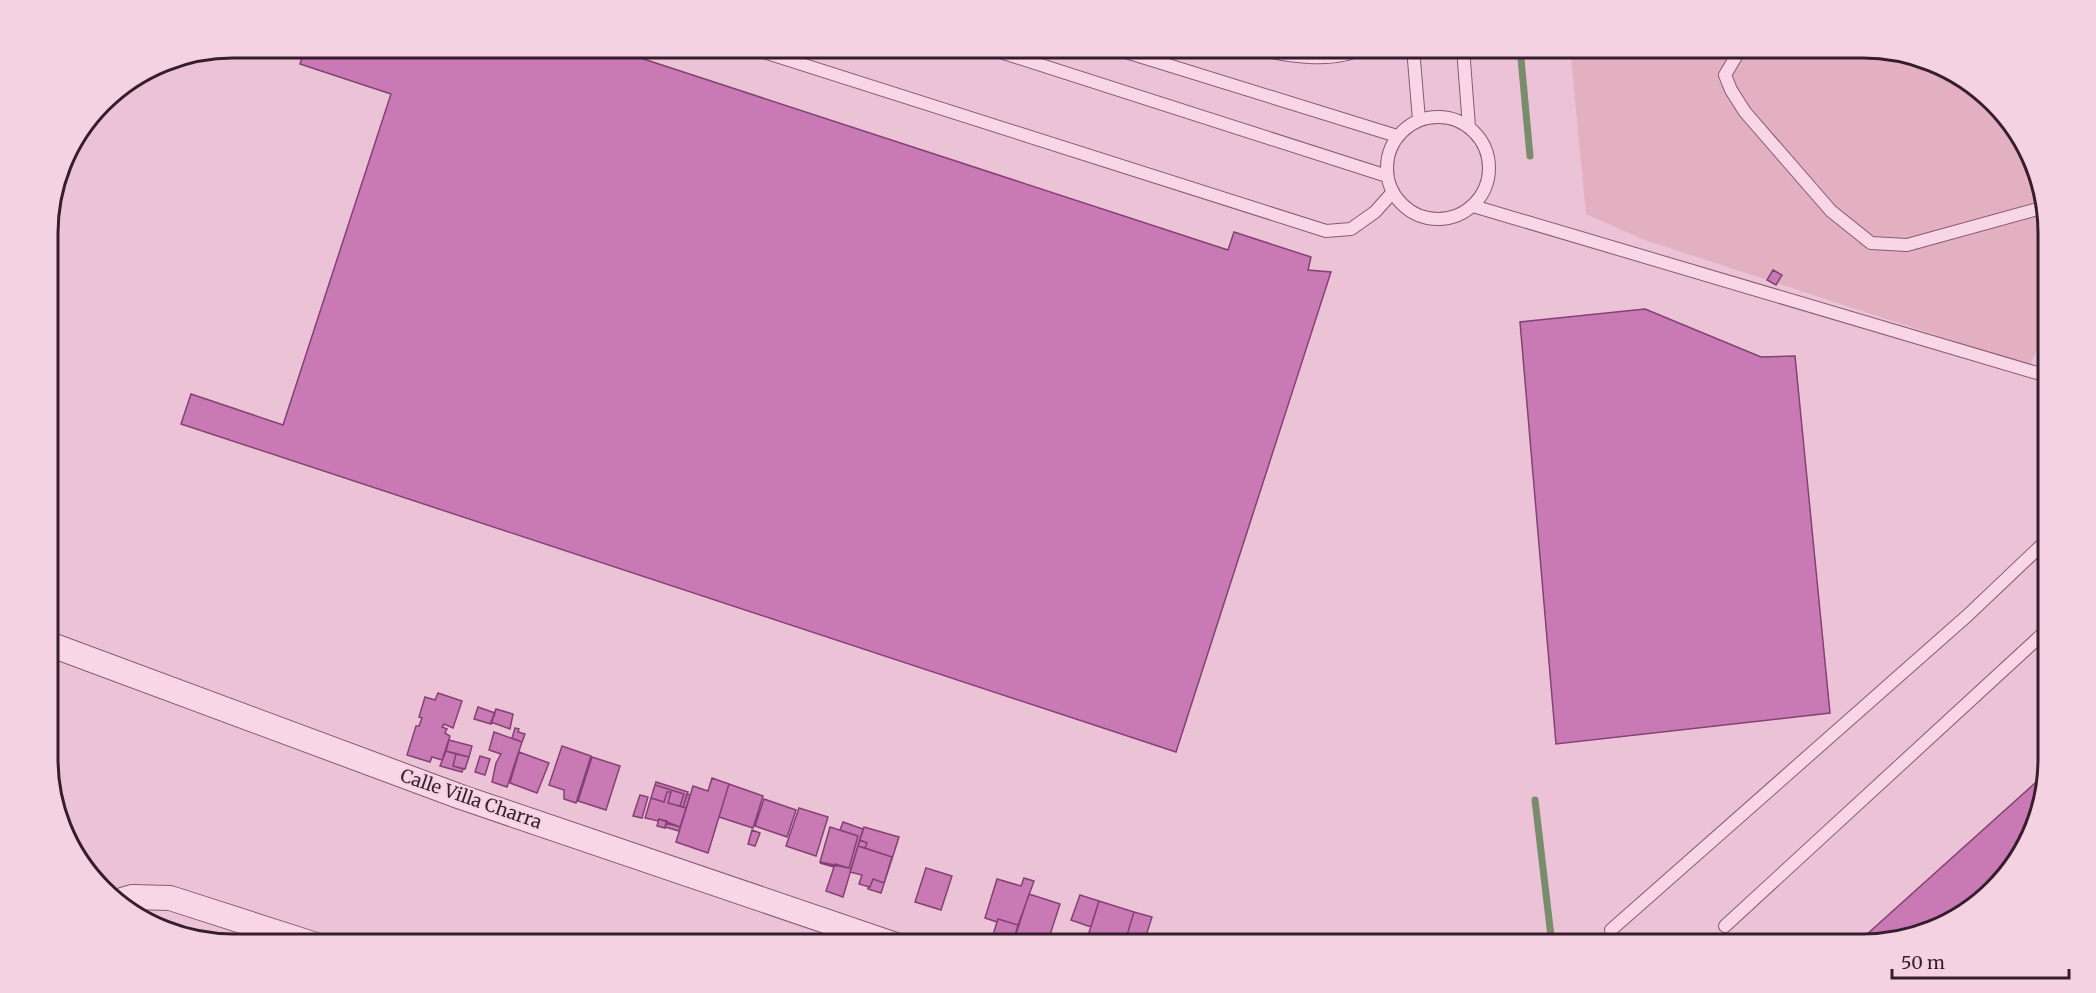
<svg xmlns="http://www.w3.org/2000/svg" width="2096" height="993" viewBox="0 0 2096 993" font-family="Merriweather,serif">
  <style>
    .farmland { fill: #e2b0c0 }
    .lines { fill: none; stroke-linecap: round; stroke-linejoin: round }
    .stream { stroke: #798d6c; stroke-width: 7 }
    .building { fill: #c97ab4; stroke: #844174; stroke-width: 1.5 }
    .lane-casing { stroke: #865a75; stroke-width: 14 }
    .street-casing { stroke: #865a75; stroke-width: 26 }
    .lane { stroke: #f8d6e5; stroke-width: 12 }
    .street { stroke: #f8d6e5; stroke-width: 24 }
    .labels { text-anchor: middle; stroke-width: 4.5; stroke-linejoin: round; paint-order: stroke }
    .street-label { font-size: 18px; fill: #361e2e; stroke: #f4d2e1 }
    .rim { fill: none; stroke: #361e2e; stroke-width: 3 }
  </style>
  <rect width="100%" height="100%" fill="#ecc3d6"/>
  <path class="farmland" d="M 1570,48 L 1862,48 L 1934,62 L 2010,121 L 2046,210 L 2047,325 L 2030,366 L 1642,239 L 1586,214 Z"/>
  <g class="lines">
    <path class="stream" d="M 1520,48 L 1530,156
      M 1535,800 L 1552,945"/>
  </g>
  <path class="building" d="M 305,48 L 610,48 L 1228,250 L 1234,232 L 1311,257 L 1308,270 L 1331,272 L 1176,752 L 181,424 L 191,394 L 283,425 L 391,94 L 300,64 Z
    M 1773,270 L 1782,275 L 1776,285 L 1767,280 Z
    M 1645,309 L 1761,357 L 1795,356 L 1830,713 L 1556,744 L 1520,322 Z
    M 438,693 L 462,701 L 453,728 L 444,724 L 442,727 L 447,729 L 445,733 L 450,736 L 442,760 L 432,757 L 430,762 L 407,755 L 416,726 L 419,726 L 422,718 L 419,717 L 425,697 L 435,700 Z
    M 478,707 L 495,713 L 491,724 L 474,719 Z
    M 496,709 L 513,714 L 510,729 L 491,722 Z
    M 515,728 L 519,729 L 518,732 L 525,734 L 522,742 L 512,738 Z
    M 494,732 L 522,742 L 507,787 L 492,782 L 496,763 L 501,754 L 489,750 Z
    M 449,740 L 472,746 L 469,757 L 446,751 Z
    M 562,746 L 591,756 L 576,803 L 564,799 L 564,790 L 549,785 Z
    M 446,751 L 456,754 L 453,766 L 463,769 L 462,772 L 440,766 Z
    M 519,752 L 549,763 L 537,793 L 510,783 Z
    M 456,754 L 469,757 L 465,769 L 453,766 Z
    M 480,756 L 490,759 L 485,775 L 475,772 Z
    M 592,757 L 620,766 L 606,810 L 578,801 Z
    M 2045,774 L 2034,831 L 2009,873 L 1966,914 L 1874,945 L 1855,945 Z
    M 712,778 L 729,784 L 708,853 L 676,842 L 693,786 L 708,791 Z
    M 656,782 L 688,792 L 683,807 L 680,806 L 684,794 L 655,785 Z
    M 729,784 L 763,796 L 753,828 L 719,817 Z
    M 655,785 L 684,794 L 680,806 L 668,803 L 671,792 L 667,792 L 664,802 L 651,798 Z
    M 667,792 L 671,792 L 668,803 L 686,808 L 680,827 L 659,819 L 658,821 L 645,818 L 651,798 L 664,802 Z
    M 687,794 L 690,795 L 686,808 L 683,807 Z
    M 640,795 L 648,797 L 642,818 L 633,816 Z
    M 764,799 L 796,810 L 787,837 L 755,826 Z
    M 799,808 L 828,817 L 816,856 L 786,846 Z
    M 659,819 L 667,821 L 665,828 L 657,826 Z
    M 843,822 L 863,829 L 843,897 L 826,891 L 834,867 L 820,863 L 835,866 L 835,864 L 849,868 L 858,836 L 840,830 Z
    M 666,823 L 680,827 L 679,831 L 665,827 Z
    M 830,827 L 858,836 L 849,868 L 820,862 Z
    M 864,827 L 899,837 L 881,893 L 868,889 L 868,887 L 870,887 L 873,879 L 884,883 L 892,857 L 865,848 L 867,843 L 860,840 Z
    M 752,830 L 760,833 L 755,846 L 748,844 Z
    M 860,840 L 867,843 L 865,848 L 858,846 Z
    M 858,846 L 892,857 L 884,883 L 873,879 L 870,887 L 859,884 L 862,875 L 850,872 Z
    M 926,868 L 952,876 L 941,910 L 915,902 Z
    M 1024,878 L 1034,881 L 1018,925 L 998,919 L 997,922 L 985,918 L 997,879 L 1021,886 Z
    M 1029,894 L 1060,904 L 1047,944 L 1016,934 Z
    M 1080,895 L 1099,901 L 1091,927 L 1071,920 Z
    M 1099,901 L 1134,912 L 1124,945 L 1085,945 Z
    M 1134,912 L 1152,917 L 1143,945 L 1124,945 Z
    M 998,919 L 1018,925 L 1012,945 L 990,944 Z"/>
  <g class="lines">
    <g class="lane-casing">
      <path id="lane" d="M 751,48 L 1326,231 L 1351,229 L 1375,212 L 1392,193
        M 988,48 L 1387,176
        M 1113,48 L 1397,136
        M 1255,48 C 1285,56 1334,64 1362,48
        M 1413,48 L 1419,120
        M 1463,48 L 1469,127
        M 1741,48 L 1725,75 L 1731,90 L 1745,112 L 1831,211 L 1871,243 L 1907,245 L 2045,207
        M1387 168a51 51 0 1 1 102 0a51 51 0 1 1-102 0Z
        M 1473,206 L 2047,376
        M 1725,926 L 2048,629
        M 1611,930 L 1968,615 L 2047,540"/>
    </g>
    <g class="street-casing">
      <path id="street" d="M 49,644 L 461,797 L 896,945
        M 122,900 L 132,897 L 170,898 L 316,945"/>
    </g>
    <use href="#lane" class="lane"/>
    <use href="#street" class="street"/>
  </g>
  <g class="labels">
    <g class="street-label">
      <text transform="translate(471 799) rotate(19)" y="6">Calle Villa Charra</text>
    </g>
  </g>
  <path d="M0 0H2096V993H0ZM233 58H1863A175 175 0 0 1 2038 233V759A175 175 0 0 1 1863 934H233A175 175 0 0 1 58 759V233A175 175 0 0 1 233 58Z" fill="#f4d2e1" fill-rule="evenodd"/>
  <path class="rim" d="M233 58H1863A175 175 0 0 1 2038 233V759A175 175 0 0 1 1863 934H233A175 175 0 0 1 58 759V233A175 175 0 0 1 233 58Z"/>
  <path d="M1892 969v9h177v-9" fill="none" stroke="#361e2e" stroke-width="3"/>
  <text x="1901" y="969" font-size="18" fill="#361e2e" stroke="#f4d2e1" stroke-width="4.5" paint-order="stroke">50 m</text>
</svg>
